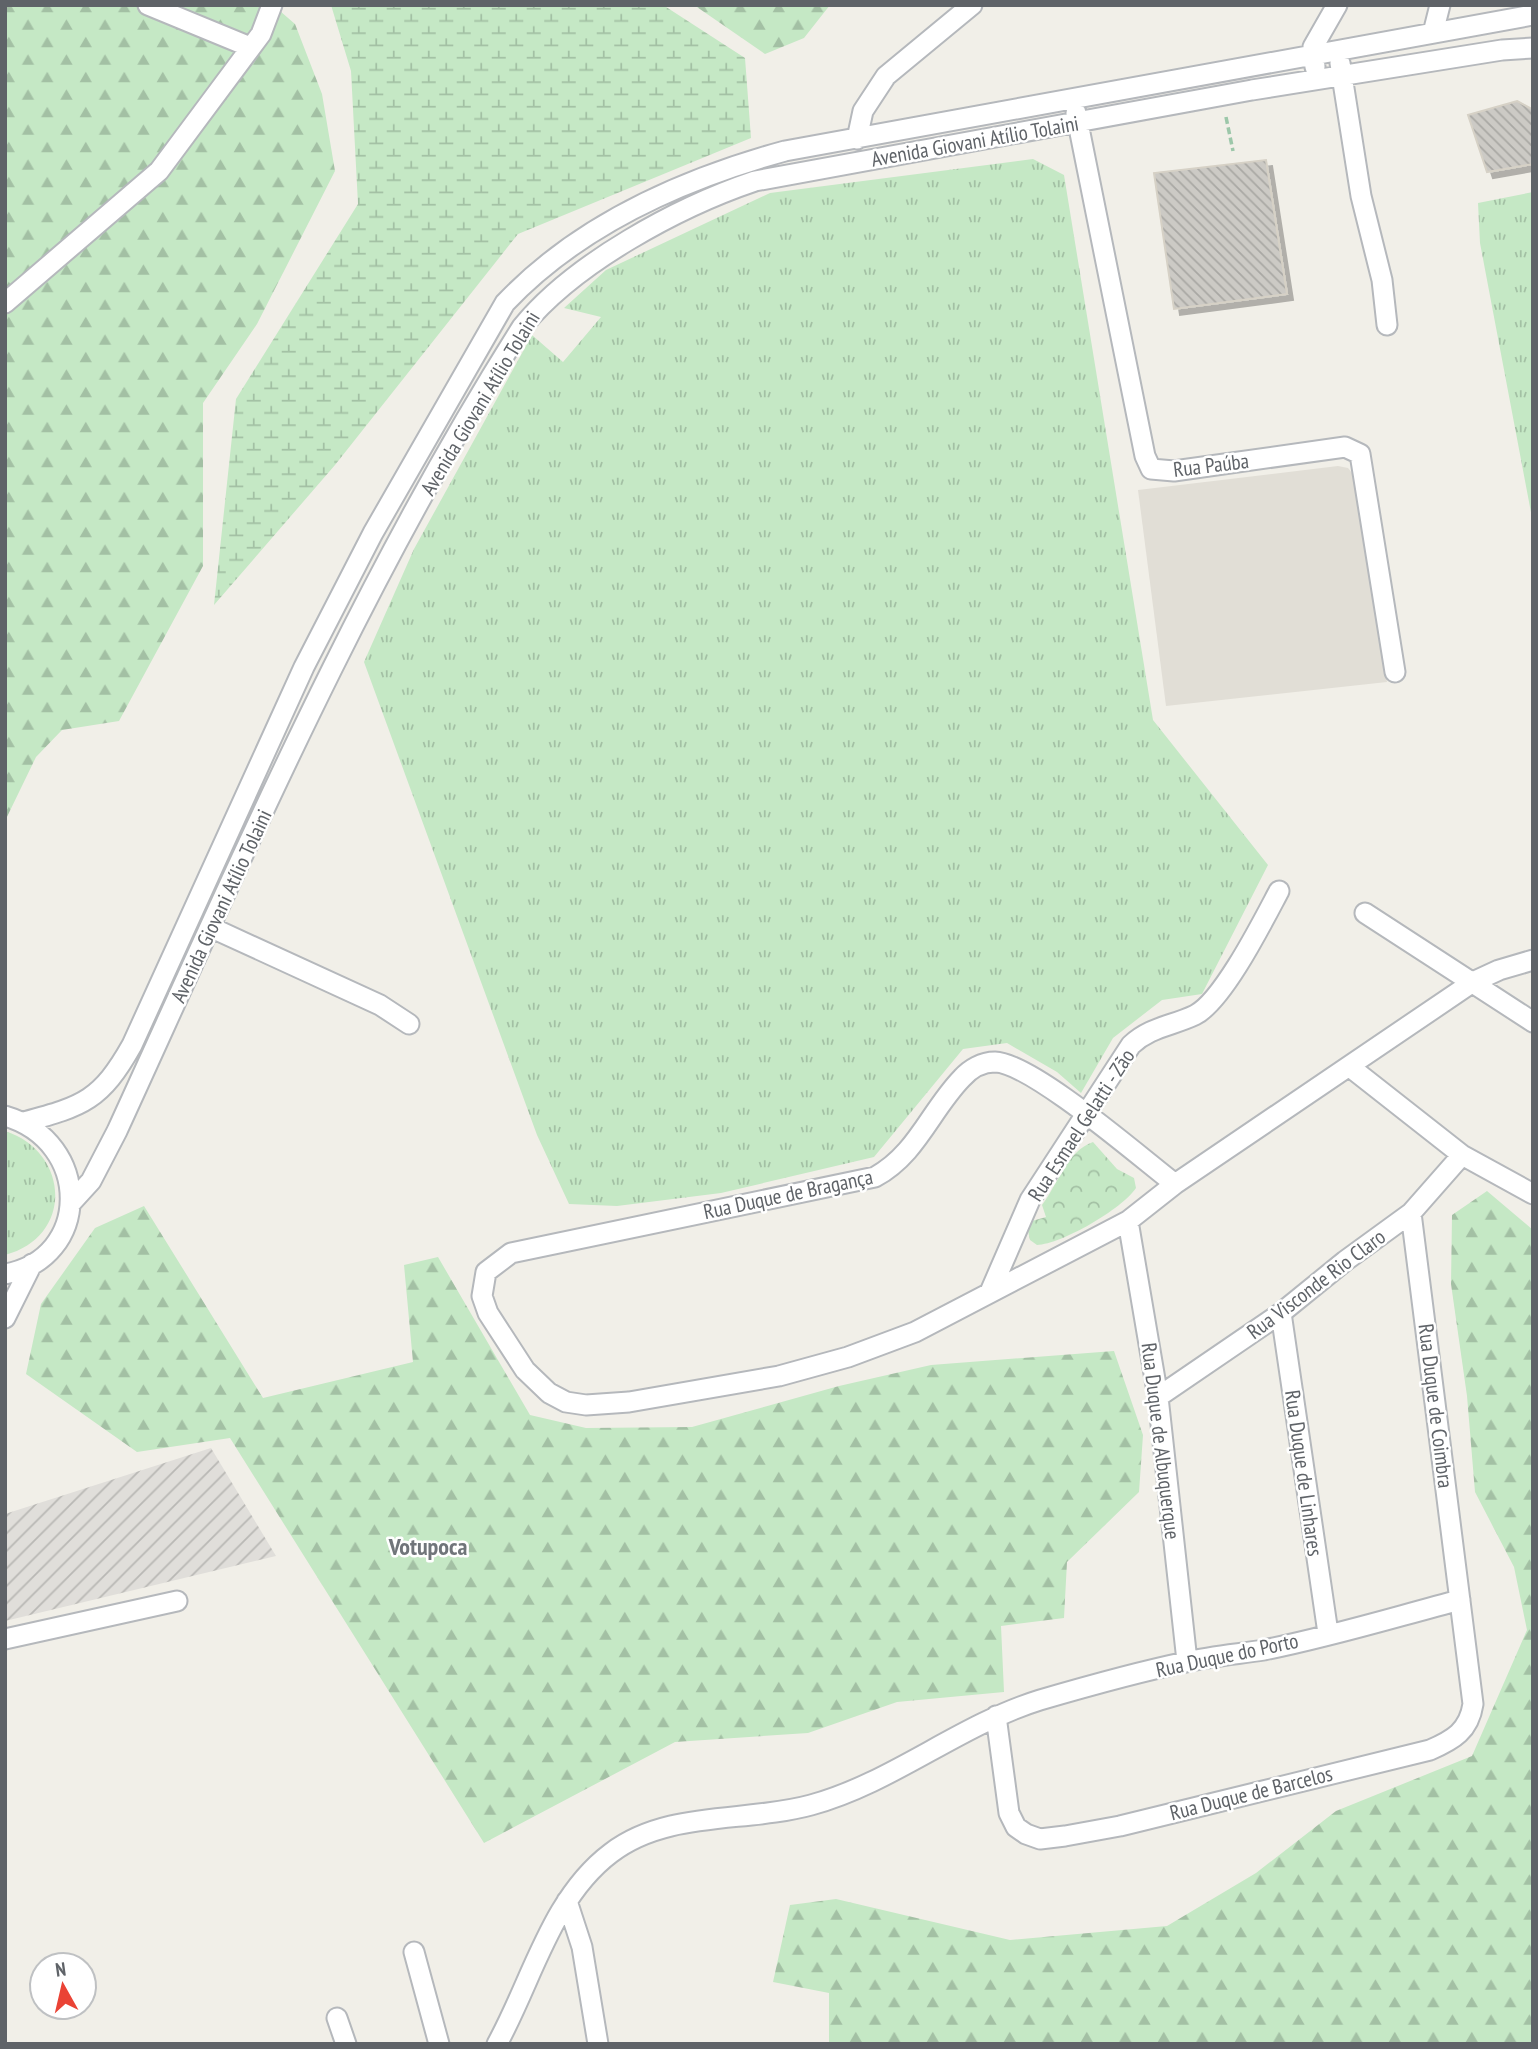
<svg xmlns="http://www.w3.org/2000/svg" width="1538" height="2049" viewBox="0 0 1538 2049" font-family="'PT Sans Narrow',sans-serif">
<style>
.industrial{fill:url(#industrial-furrows)}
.education{fill:#e1ded6}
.grass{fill:url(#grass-tufts)}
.forest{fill:url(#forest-firs)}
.wetland{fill:url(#wetland-marsh)}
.park{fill:url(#park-crowns)}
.building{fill:url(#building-back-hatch);stroke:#d6d1c6;stroke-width:2;filter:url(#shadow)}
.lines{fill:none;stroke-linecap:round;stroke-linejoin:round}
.minor-casing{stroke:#b5b8bc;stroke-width:23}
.path{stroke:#9cc7a9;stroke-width:3.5;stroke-dasharray:7 3.5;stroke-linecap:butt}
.minor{stroke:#fff;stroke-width:19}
.labels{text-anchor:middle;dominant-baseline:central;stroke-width:5;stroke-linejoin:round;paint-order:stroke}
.street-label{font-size:21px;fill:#5f6368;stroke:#fff}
.quarter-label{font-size:24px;font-weight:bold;fill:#70757a;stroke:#fff}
</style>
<defs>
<pattern id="industrial-furrows" width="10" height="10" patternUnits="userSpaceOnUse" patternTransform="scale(1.75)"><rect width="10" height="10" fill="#e0deda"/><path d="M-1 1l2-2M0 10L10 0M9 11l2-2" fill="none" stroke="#b9b8b5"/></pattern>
<pattern id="grass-tufts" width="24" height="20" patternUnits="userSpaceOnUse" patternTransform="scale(1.75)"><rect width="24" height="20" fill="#c5e8c5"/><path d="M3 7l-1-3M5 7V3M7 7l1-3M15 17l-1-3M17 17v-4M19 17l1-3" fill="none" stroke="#a3c0a4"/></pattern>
<pattern id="forest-firs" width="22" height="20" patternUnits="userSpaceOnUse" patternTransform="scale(1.75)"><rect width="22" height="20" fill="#c5e8c5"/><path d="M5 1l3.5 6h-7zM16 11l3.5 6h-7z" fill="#a3c0a4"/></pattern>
<pattern id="wetland-marsh" width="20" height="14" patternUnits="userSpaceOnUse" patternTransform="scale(1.75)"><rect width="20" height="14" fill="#c5e8c5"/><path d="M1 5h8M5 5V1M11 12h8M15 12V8" fill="none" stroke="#a3c0a4"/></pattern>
<pattern id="park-crowns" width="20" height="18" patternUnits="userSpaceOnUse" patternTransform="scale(1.75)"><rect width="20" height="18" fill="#c5e8c5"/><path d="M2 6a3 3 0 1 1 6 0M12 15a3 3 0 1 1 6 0" fill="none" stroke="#a3c0a4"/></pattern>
<pattern id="building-back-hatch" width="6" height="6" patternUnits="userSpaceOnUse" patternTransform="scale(1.75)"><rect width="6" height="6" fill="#cccac5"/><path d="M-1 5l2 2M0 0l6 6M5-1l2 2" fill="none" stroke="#a9a8a4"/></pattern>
<filter id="shadow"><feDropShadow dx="6" dy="6" stdDeviation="0" flood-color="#0004"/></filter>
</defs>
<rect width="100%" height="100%" fill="#f1efe8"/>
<path class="industrial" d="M211,1448L276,1556L5,1621V1514Z"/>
<path class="education" d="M1338,466L1348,468L1357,479L1387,682L1166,706L1138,490Z"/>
<path class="grass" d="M1033,159L1064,175L1153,720L1268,865L1202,994L1162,1000L1113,1038L1081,1093L1057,1072L1007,1043L963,1049L874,1157L721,1193L617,1206L569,1204L537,1135L364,662L414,549L532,335L563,362L601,317L564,308L606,270L770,193Z
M1533,192V523L1480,243L1478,203Z
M5,1131C70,1152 74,1237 5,1255Z"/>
<path class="forest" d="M5,5H273L295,24L322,94L335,171L257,324L203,403V566L119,721L62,730L36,757L5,821Z
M694,5H830L804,38L765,54Z
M1487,1191L1533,1230V2044H829V1993L773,1982L790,1905L836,1899L1010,1940L1167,1926L1256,1873L1336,1811L1472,1756L1527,1630L1514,1567L1475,1492L1467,1396L1451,1284L1452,1215Z
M144,1206L263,1398L413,1362L404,1265L438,1257L530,1415L586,1428L692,1427L839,1386L931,1365L1114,1351L1143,1435L1139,1492L1067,1562L1064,1618L1001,1626L1004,1692L897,1702L808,1733L675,1742L484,1843L230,1438L137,1452L26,1374L41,1304L95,1228Z"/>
<path class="wetland" d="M331,5H663L745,58L751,138L518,234L335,465L214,605L236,399L358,204L351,71Z"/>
<path class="park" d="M1093,1142L1117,1169L1134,1178L1136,1188C1122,1209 1062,1244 1037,1245L1030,1240L1027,1226L1032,1221L1046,1217L1042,1205C1058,1184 1067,1151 1093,1142Z"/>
<path class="building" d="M1517,101L1532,109L1533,164L1487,172L1468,115Z
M1266,160L1287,294L1174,309L1154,173Z"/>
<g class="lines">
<defs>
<path id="minor" d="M148,5L250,47
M1433,33L1440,5
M1340,63L1361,196L1382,280L1387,325
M1315,67L1313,47L1337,5
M1076,113L1145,456L1151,469L1174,471L1345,447L1360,454L1395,672
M857,139L863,111L886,76L972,5
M5,303L159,171L261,34L272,5
M1365,913L1533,1022
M210,927L380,1005L409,1024
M1350,1067L1462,1155L1533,1194
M5,1116C93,1142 91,1259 5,1274
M24,1122C84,1106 101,1100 132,1045L304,667L373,533L505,303C578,226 683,179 785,151L1533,15
M1175,1184C1141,1158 1032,1063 995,1062C982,1062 970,1069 962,1078C930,1111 917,1154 875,1177L511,1253L486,1272L482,1296L488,1313L525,1370L549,1393L566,1402L586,1405L629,1402L779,1376L848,1357L915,1332L1128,1221L1175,1184L1473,982L1499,970L1533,960
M70,1204L91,1181L117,1131C242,858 361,581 522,327C574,263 678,207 755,181L1252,90L1502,50L1533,48
M1128,1221L1158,1397L1187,1661
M990,1292L1030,1200L1131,1045C1150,1027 1172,1026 1195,1015C1223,1001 1263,921 1279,891
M1281,1313L1328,1633
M5,1318L32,1264
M1158,1397L1281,1313L1345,1261L1411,1213L1462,1155
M5,1639L177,1601
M996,1716L1009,1813L1016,1827L1026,1834L1040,1839L1065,1836L1120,1826L1430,1750C1453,1740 1469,1731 1473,1704L1411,1213
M567,1901L582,1947L598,2044
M414,1952L439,2044
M337,2018L346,2044
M497,2044C532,1981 551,1898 611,1853C667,1810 746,1823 811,1805C892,1783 959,1725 1040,1700C1088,1686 1138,1672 1186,1662C1212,1656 1238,1654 1264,1650C1330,1637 1395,1617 1460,1600"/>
</defs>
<use href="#minor" class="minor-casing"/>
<path class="path" d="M1226,117L1233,151"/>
<use href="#minor" class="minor"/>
</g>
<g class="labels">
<g class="street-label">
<text transform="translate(975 141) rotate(-10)">Avenida Giovani Atílio Tolaini</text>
<text transform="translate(480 403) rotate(-59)">Avenida Giovani Atílio Tolaini</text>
<text transform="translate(1211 465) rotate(-7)">Rua Paúba</text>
<text transform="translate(221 906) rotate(-65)">Avenida Giovani Atílio Tolaini</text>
<text transform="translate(1081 1125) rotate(-57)">Rua Esmael Gelatti - Zão</text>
<text transform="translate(788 1194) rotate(-12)">Rua Duque de Bragança</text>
<text transform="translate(1316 1284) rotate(-37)">Rua Visconde Rio Claro</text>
<text transform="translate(1436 1406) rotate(83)">Rua Duque de Coimbra</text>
<text transform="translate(1161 1441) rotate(83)">Rua Duque de Albuquerque</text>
<text transform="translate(1304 1473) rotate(82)">Rua Duque de Linhares</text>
<text transform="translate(1227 1655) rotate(-12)">Rua Duque do Porto</text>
<text transform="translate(1251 1793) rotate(-14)">Rua Duque de Barcelos</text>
</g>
<g class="quarter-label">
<text x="428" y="1546">Votupoca</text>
</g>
</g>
<rect width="1538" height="2049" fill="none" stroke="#5f6368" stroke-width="14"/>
<g transform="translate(63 1986) rotate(352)"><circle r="33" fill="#ffffff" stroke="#bfc1c3" stroke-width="2"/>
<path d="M0-5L12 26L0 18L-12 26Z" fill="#ea4335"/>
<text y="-10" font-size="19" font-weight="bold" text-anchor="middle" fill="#5f6368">N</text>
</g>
</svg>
